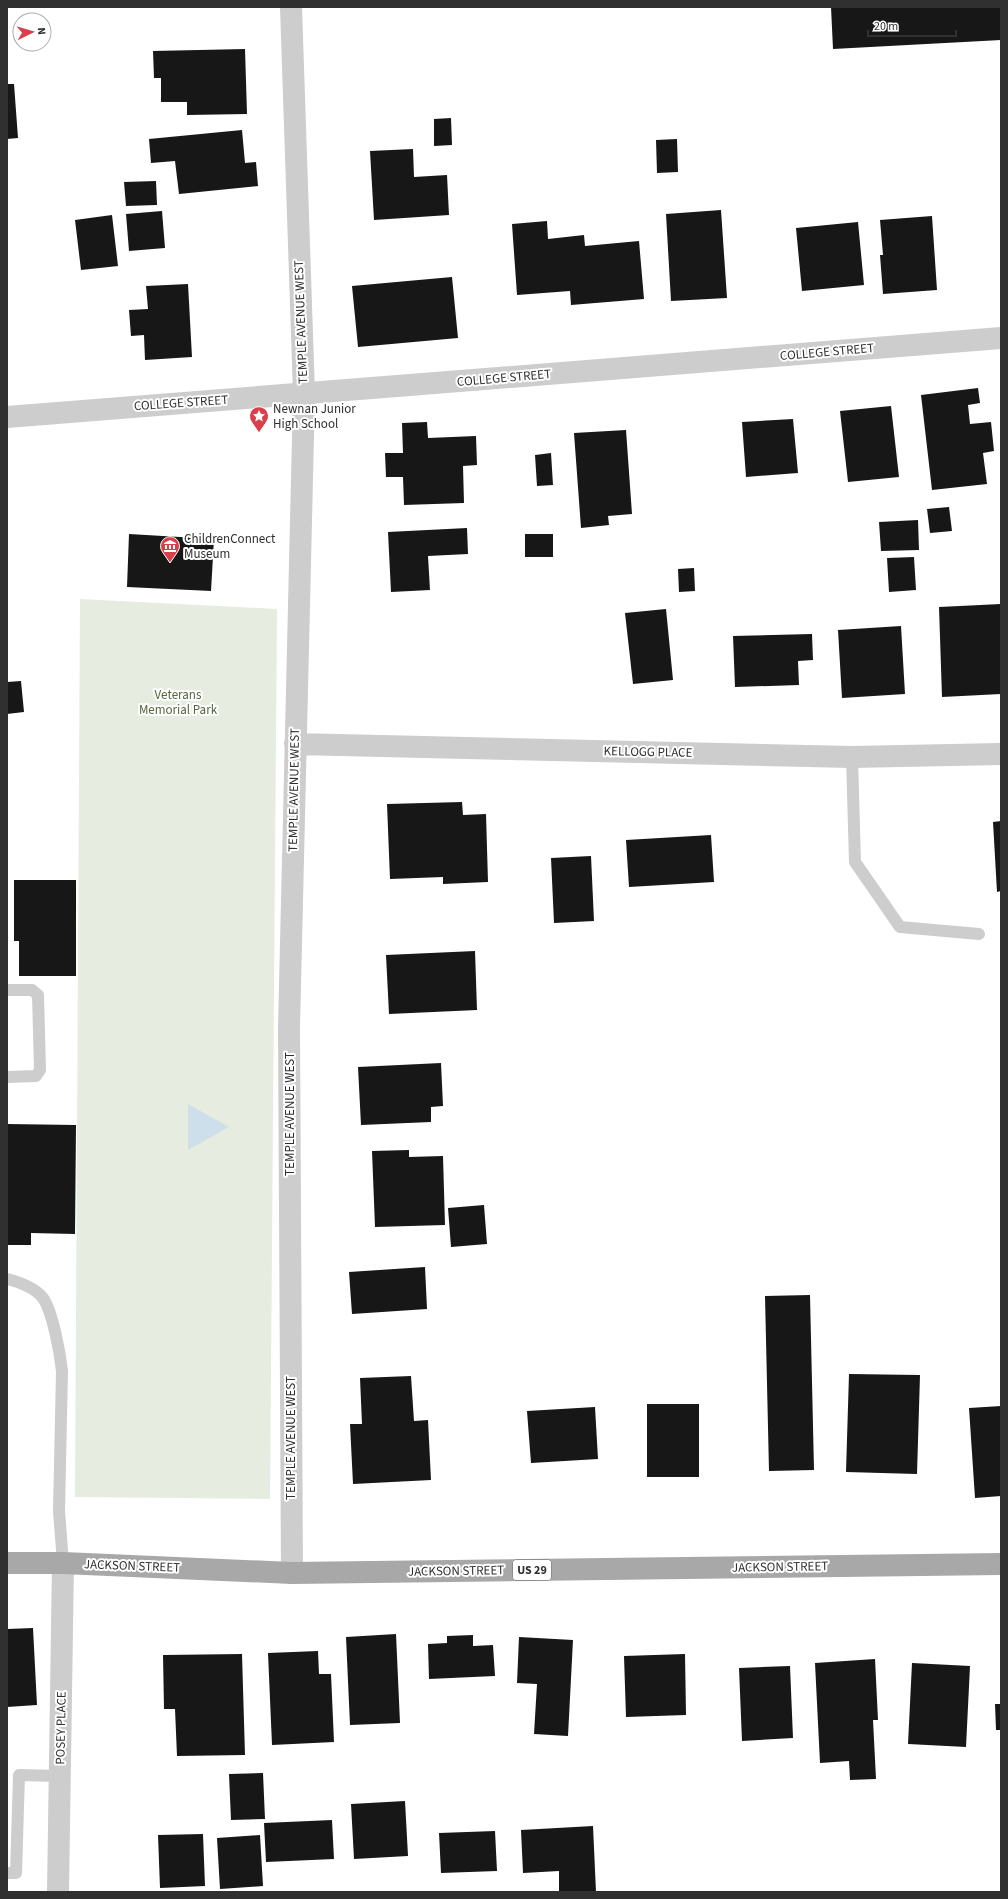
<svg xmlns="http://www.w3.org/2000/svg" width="1008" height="1899" viewBox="0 0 1008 1899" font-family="'Source Sans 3',sans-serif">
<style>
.green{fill:#e6ecdf}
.water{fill:#cddfea}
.building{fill:#171717}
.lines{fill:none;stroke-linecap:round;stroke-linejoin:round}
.service{stroke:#cdcdcd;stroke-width:12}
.minor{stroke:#cdcdcd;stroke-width:22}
.tertiary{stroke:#cdcdcd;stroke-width:22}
.primary{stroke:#a8a8a8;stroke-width:22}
.labels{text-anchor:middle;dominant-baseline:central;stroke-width:4;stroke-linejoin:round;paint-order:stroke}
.shield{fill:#fff;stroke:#6e6e6e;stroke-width:1}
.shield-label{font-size:12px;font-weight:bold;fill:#303030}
.street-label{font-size:13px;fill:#303030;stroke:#fff}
.poi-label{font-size:13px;fill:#303030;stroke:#fff;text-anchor:start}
.park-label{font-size:13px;fill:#536940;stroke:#fff}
</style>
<rect width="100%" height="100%" fill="#fff"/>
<path class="green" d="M80,599L277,609L270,1499L75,1497Z"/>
<path class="water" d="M188,1104L229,1127L188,1150Z"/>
<path class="building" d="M831,7H1001V40L833,49Z
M245,49L247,114L187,115V102H161V78H154L153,51Z
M7,84H14L18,138L7,139Z
M451,118L452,145L434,146V119Z
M242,130L245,163L256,162L258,186L179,194L175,161L151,163L149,139Z
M677,139L678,172L657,173L656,140Z
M413,149L414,177L447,175L449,215L374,220L370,151Z
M156,181L157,205L126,206L124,182Z
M721,210L727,298L671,301L666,214Z
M162,211L165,248L129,251L126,214Z
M112,215L118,266L81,270L75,220Z
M932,216L937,290L883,294L880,255H883L880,220Z
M547,221L548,239L584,235L585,246L639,241L644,299L571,305L570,291L517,295L512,224Z
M858,222L864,285L802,291L796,228Z
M452,277L458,338L358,347L352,286Z
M188,284L192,357L145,360L144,335L131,336L129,310L148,309L146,286Z
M978,388L980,403L968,405L970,424L991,422L994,451L983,453L987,484L932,490L921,395Z
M891,406L899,477L848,482L840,411Z
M793,419L798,473L746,477L742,422Z
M427,422L428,438L476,436L477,465L463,466L464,503L404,505L403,477H386L385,453H403L402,423Z
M626,430L632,514L608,516L609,525L581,528L574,433Z
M551,453L553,485L537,486L535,455Z
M949,507L952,531L930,533L927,509Z
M918,520L919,550L881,551L879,522Z
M467,528L468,554L428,556L430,590L391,592L388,532Z
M129,534L214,539L211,591L127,587Z
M525,534H553V557H525Z
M914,557L916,590L889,592L887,558Z
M694,568L695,591L679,592L678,569Z
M1001,604V694L942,697L939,607Z
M666,609L673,680L633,684L625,613Z
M901,626L905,694L842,698L838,630Z
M812,634L813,660L798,661L799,685L735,687L733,636Z
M21,681L24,712L7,714V682Z
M462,802L463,815L486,814L488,882L443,884V877L390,879L387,804Z
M1001,821V891L997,892L993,822Z
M711,835L714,882L629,887L626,840Z
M591,856L594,921L554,923L551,858Z
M14,880H76V976H19V941H14Z
M475,951L477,1010L389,1014L386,955Z
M441,1063L443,1106L431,1107V1122L361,1125L358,1067Z
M7,1124L76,1125L75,1234L31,1233V1245H7Z
M409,1150V1157L443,1156L445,1225L375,1227L372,1151Z
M484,1205L487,1244L451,1247L448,1208Z
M425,1267L427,1309L352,1314L349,1272Z
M810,1295L814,1470L769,1471L765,1296Z
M849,1374L920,1375L917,1474L846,1472Z
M411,1376L414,1421L428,1420L431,1480L353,1484L350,1424H362L360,1378Z
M647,1404H699V1477H647Z
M1001,1406V1496L975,1498L969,1408Z
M595,1407L598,1459L531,1463L527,1411Z
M33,1628L37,1705L7,1707V1629Z
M396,1634L400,1723L350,1725L346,1637Z
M473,1635V1646L493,1645L495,1676L429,1679L428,1644L447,1643V1636Z
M519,1637L573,1640L568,1736L534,1734L537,1684L517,1683Z
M318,1651L319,1674H331L334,1742L272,1745L268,1653Z
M242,1654L245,1755L177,1756L175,1709H164L163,1655Z
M685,1654L686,1715L626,1717L624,1656Z
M875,1659L878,1720H873L876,1779L850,1780L849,1761L820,1763L815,1663Z
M912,1663L970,1666L966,1747L908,1744Z
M790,1666L793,1738L742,1741L739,1668Z
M995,1704H1001V1730H996Z
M263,1773L265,1819L231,1820L229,1774Z
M405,1801L408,1856L354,1859L351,1804Z
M332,1820L334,1859L266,1862L264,1823Z
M593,1826L596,1892H559V1871L523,1873L521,1830Z
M495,1831L497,1871L441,1873L439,1833Z
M203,1834L205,1886L160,1888L158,1835Z
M260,1835L263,1886L220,1889L217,1838Z"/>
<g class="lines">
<path class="service" d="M852,757L855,862L900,927L979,934
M7,990H32L38,995L40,1070L36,1076L7,1077
M7,1279C19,1282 35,1288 43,1298C53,1313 60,1353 62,1371L59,1511L63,1563
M7,1873H16L19,1775L60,1776"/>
<path class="minor" d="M291,7L304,394L289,1028L292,1573
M7,417L1001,338
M295,744L852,757L1001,754"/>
<path class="tertiary" d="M58,1892L63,1563"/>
<path class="primary" d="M7,1563H63L292,1573L1001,1564"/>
</g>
<defs>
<symbol id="sight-pin" viewBox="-11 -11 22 30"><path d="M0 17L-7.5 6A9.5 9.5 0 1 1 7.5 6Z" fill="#d9404b" stroke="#fff"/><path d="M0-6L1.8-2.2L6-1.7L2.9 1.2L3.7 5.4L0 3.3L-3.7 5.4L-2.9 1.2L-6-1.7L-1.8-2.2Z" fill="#fff"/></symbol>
<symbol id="museum-pin" viewBox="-11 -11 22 30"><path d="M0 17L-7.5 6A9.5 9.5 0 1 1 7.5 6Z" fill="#d9404b" stroke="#fff"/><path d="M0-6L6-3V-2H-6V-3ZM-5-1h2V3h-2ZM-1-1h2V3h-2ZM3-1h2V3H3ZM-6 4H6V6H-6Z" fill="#fff"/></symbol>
</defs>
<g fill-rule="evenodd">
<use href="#sight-pin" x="248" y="405" width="22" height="30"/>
<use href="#museum-pin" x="159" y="535" width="22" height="30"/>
</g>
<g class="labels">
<rect class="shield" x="513" y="1560" width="38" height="20" rx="3"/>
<g class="shield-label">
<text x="532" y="1570">US 29</text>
</g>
<g class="street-label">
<text transform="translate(301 322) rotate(-92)">TEMPLE AVENUE WEST</text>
<text transform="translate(827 352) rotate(-5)">COLLEGE STREET</text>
<text transform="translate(504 378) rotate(-5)">COLLEGE STREET</text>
<text transform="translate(181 403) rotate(-4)">COLLEGE STREET</text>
<text transform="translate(648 752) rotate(1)">KELLOGG PLACE</text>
<text transform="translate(294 790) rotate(-89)">TEMPLE AVENUE WEST</text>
<text transform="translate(290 1114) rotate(-90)">TEMPLE AVENUE WEST</text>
<text transform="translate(291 1438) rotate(-90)">TEMPLE AVENUE WEST</text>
<text transform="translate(132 1566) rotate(2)">JACKSON STREET</text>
<text transform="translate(780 1567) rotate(-1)">JACKSON STREET</text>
<text transform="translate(456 1571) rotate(-1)">JACKSON STREET</text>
<text transform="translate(61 1728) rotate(-89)">POSEY PLACE</text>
</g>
<g class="poi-label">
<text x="273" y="409">Newnan Junior<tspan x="273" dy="15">High School</tspan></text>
<text x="184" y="539">ChildrenConnect<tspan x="184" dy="15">Museum</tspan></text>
</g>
<g class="park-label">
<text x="178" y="695">Veterans<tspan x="178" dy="15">Memorial Park</tspan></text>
</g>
</g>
<rect width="1008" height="1899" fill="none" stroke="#303030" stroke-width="16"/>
<g transform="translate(32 32) rotate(85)"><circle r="19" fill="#ffffff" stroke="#acacac"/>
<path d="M0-3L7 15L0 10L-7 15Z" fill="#d9404b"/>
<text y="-6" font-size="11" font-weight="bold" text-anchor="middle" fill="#303030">N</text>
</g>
<path d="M868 30v6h88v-6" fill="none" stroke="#303030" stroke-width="2"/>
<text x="874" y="30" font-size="12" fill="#303030" stroke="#ffffff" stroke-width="3" paint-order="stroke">20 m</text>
</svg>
